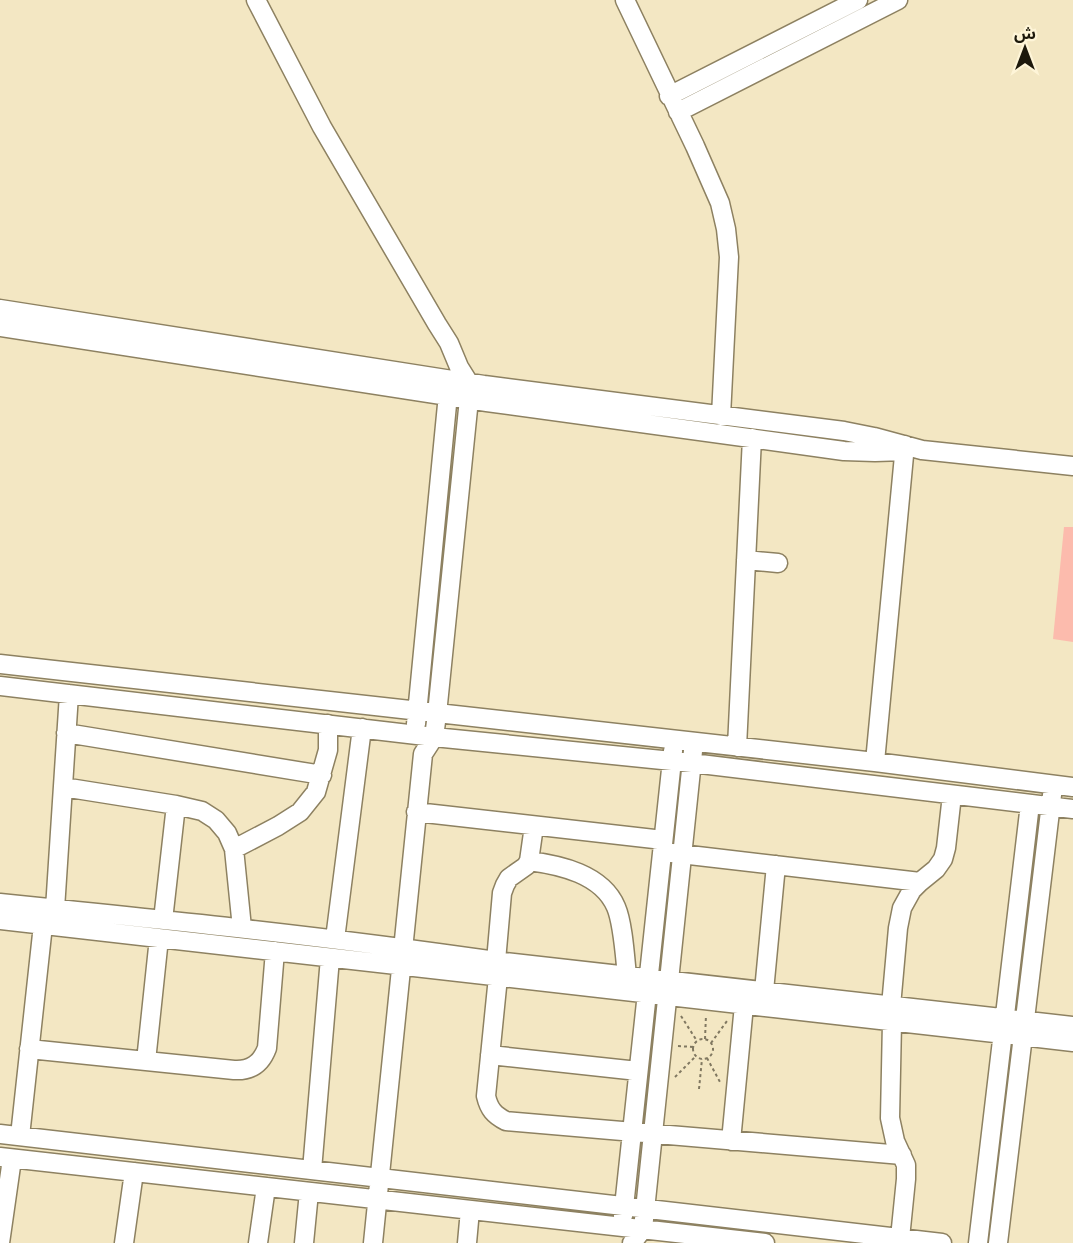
<svg xmlns="http://www.w3.org/2000/svg" width="1073" height="1243" viewBox="0 0 1073 1243" font-family="'Fira Sans Condensed','Noto Sans Arabic',sans-serif">
<style>
.green{fill:#fcbbad}
.lines{fill:none;stroke-linecap:round;stroke-linejoin:round}
.minor-casing{stroke:#8d8161;stroke-width:21}
.path{stroke:#807861;stroke-width:2;stroke-dasharray:3 3;stroke-linecap:butt}
.minor{stroke:#fff;stroke-width:18}
</style>
<rect width="100%" height="100%" fill="#f3e7c3"/>
<path class="green" d="M1064,527H1073V642L1053,639Z"/>
<g class="lines">
<defs>
<path id="minor" d="M256,0L322,127L437,324L449,343L459,367L469,383V399L437,714L434,737L423,754L373,1243
M625,0L695,146L720,203L726,229L729,257L721,416
M669,96L858,0
M678,112L898,0
M0,309L484,385L844,431L874,437L922,450L1073,466
M0,327L487,402L844,451L875,452L905,451
M746,560L778,563
M0,664L875,762L1073,787
M0,686L434,737L692,763L1073,809
M416,724L449,384
M66,733L322,775
M737,747L752,438
M875,762L905,445
M63,787L176,805L202,811L216,820L227,833L234,849L242,928
M416,812L663,840
M234,849L278,826L300,812L316,792L328,750V724
M672,853L920,882
M529,861C560,865 602,874 616,907C623,923 625,957 627,976
M0,903C166,920 331,937 496,961L1073,1026
M55,909L69,694
M0,920L1073,1042
M163,920L176,805
M335,939L362,728
M496,961L502,893L505,885L509,878L526,866L529,861L534,826
M498,977L486,1096C489,1109 494,1115 506,1121L902,1155
M764,991L776,865
M891,1006L898,928L902,908L912,890L920,882L936,869L943,859L946,848L952,795
M892,1022L890,1118L895,1141L906,1165V1179L900,1238
M29,1049L234,1070C250,1071 261,1064 267,1048L275,951
M490,1055L638,1071
M146,1061L159,938
M0,1134L942,1243
M20,1136L43,925
M731,1141L744,1005
M0,1157L765,1243
M312,1170L330,958
M623,1216L673,751
M0,1243L12,1159
M124,1243L134,1172
M258,1243L266,1187
M304,1243L309,1192
M467,1243L470,1210
M632,1243L643,1229L693,751
M978,1243L1030,804
M998,1243L1052,795"/>
</defs>
<use href="#minor" class="minor-casing"/>
<path class="path" d="M681,1016L697,1041
M705,1039L706,1015
M693 1049a10 10 0 1 1 20 0a10 10 0 1 1-20 0Z
M711,1043L727,1021
M678,1046L693,1047
M707,1058L720,1082
M675,1077L696,1056
M699,1089L702,1059"/>
<use href="#minor" class="minor"/>
</g>
<g transform="translate(1025 48)" stroke="#fef5d8" stroke-width="4.5" paint-order="stroke">
<path d="M0-4.5L10 22L0 15L-10 22Z" fill="#1d190c"/>
<text y="-9" font-size="16" font-weight="bold" text-anchor="middle" fill="#1d190c">ش</text>
</g>
</svg>
